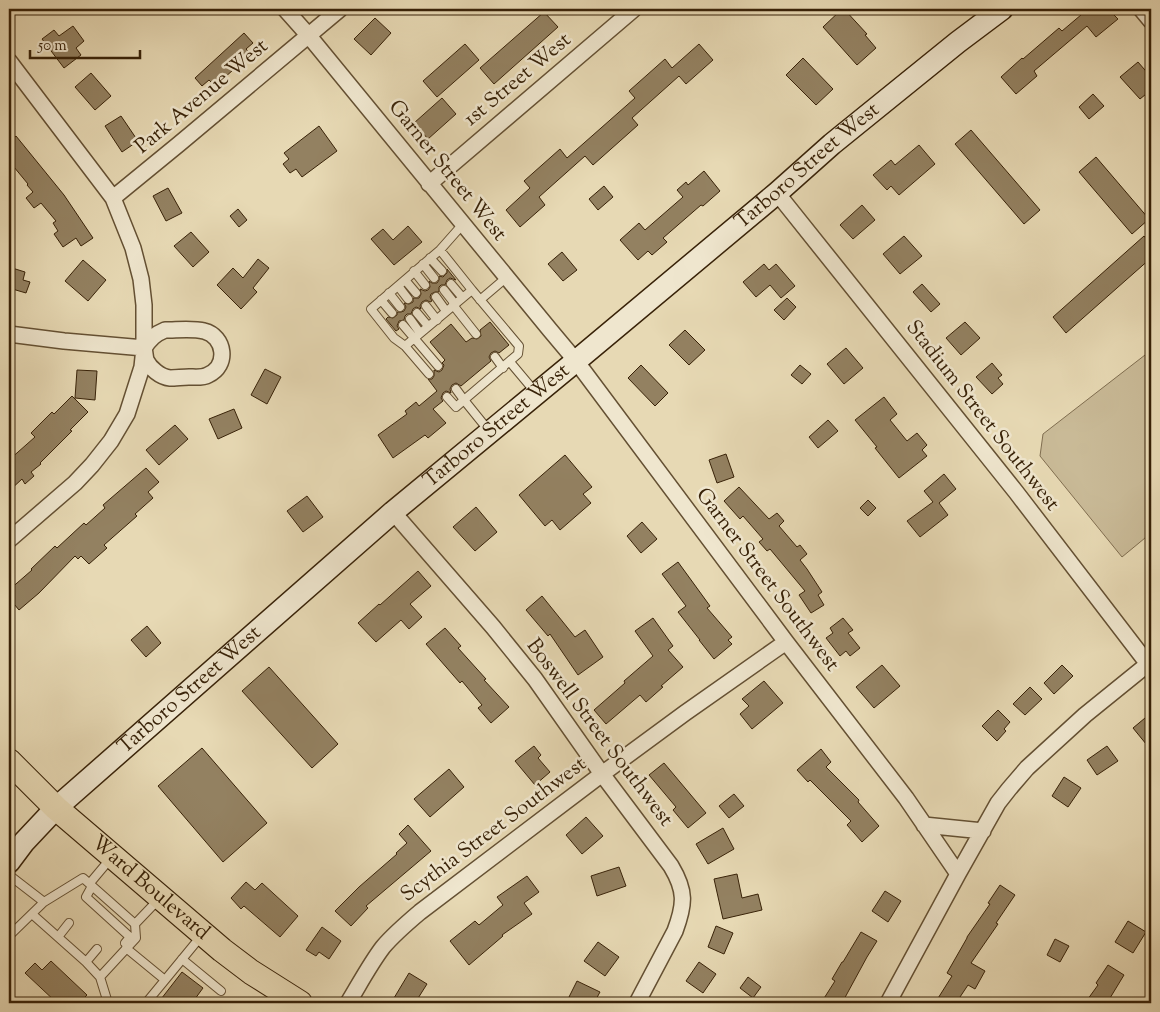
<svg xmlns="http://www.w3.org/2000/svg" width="1160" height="1012" viewBox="0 0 1160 1012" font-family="'Sorts Mill Goudy',serif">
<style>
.green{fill:#c9ba97;stroke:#806e50}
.building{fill:#938161;stroke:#382208}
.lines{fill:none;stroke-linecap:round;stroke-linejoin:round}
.lane-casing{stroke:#645033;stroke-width:10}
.street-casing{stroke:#645033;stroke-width:18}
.secondary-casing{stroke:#382208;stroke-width:24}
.primary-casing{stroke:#382208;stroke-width:26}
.lane{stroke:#efe6ce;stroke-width:8}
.street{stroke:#efe6ce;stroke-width:15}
.secondary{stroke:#efe6ce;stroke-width:21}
.primary{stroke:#e7d9b4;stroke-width:24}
.labels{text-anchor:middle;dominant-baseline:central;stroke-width:5;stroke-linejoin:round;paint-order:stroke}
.street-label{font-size:21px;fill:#382208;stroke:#efe6ce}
</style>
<rect width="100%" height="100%" fill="#e7d9b4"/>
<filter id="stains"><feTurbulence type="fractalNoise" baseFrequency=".004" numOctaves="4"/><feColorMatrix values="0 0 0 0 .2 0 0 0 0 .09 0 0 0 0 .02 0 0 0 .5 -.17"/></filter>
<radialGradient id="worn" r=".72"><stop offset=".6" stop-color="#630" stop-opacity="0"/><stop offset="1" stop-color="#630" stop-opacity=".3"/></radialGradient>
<path class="green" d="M1145,355L1151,361V530L1145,538L1122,557L1040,456L1043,434Z"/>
<path class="building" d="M842,9H844L867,34L865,35L876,48L857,65L823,27Z
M1088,9H1108L1118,19L1096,37L1087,26L1034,71L1037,76L1016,94L1001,77L1022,58L1023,59L1059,28L1062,31Z
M544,12L558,27L494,84L480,68Z
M375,18L391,33L371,55L354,39Z
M73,26L84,41L76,48L81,55L64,68L42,39L54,30L59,36Z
M244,33L253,43L246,49L251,54L215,86L209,80L202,86L195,78Z
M465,44L479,60L437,97L423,81Z
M699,44L713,60L686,84L679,76L632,118L638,125L593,165L585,156L539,197L545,205L520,227L506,210L530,188L524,181L560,149L567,158L635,98L629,91L665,59L672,68Z
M803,58L833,89L816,105L786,75Z
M1138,62L1151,77V90L1140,99L1120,77Z
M91,73L111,96L95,110L75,87Z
M1093,94L1104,106L1089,119L1079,107Z
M442,98L456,114L428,139L414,123Z
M121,116L138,141L122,152L105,126Z
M319,126L337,151L302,177L296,169L290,173L283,164L289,159L284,153Z
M971,130L1040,210L1024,224L955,144Z
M16,136L64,195L93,238L81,246L76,238L63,247L54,234L58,231L53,223L56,221L41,203L34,208L26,198L33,192L27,185L28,184L9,161V142Z
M919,145L935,164L899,195L891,186L887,190L873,175L891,160L895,165Z
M1096,157L1149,219L1132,234L1079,172Z
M704,171L720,191L703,206L701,205L663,238L667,242L652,255L648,251L638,260L620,240L639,223L645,230L683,197L677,190L686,182L688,185Z
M604,186L613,197L598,210L589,199Z
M168,188L182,213L166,221L153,196Z
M862,205L875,220L853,239L840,225Z
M238,209L247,220L239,227L230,216Z
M408,226L422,242L394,265L371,239L383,229L393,240Z
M191,232L209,252L193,267L174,246Z
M904,236L922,256L900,274L883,254Z
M1144,236L1151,244V258L1066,333L1053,317Z
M562,252L577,270L563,281L548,264Z
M258,259L269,268L253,288L257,292L241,309L217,285L233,268L243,278Z
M83,260L106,280L88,301L65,281Z
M764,264L769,270L776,264L795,286L781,298L770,285L756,297L743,282Z
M9,267L25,272L23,280L30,282L26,293L9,288Z
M447,269L456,280L450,278L447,280L445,285H441L439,287V292H435L431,294L430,297L432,301L430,302L426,300L422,302L420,306L421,309L416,307L413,309L411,314H407L405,316L404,320L399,321L397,326L399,329L396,331L386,319L388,317L393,318L397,315V312H401L404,311L406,307L404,303L409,304L413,302V298H419L421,294L420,289L425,291L428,290L430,287L429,281L432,283H437L439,280V276L443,277L447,273Z
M922,284L940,304L931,312L913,292Z
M787,298L796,307L784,320L774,310Z
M490,322L509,345L499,353L495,351L491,353L489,357L491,361L461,386L456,383L452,385L450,389L451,393L446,391L443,393L441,398L443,401L433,409L446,423L428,438L425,435L393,458L378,435L407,414L405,411L416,402L419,406L437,391L428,379H432L434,376V370L439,372L442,370L444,365L442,363L445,360L430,342L451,324L466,342L472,338L477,339L481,336L480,330Z
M965,322L980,338L961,355L946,338Z
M685,330L705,350L689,365L669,345Z
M846,348L863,368L844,384L827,364Z
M992,363L1002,375L998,378L1003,384L992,394L976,377Z
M641,365L668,393L655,406L628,378Z
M800,365L811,374L802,384L791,375Z
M265,369L281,377L267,404L251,395Z
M77,370L97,371L95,400L75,398Z
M72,396L88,412L70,430L72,431L40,463L41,464L31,472L34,476L25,484L22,479L9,491V460L35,437L31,433L52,412L54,414Z
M884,397L897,414L890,420L907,441L917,433L927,445L922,450L927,456L899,478L875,448L877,447L855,420Z
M234,409L242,428L218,439L209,419Z
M828,420L838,431L818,448L809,437Z
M175,425L188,439L159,465L146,450Z
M726,454L734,477L717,483L709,460Z
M565,455L592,487L583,494L591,503L560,530L552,520L545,526L519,495Z
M146,468L159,482L148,492L153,498L135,514L137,516L104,545L107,548L89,564L81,556L78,559L75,556L39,593L19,610L9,598V590L32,570L31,569L55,546L57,548L84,523L86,525L105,508L103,505Z
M944,474L956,489L939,503L948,515L920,537L907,521L933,502L924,491Z
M739,487L769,519L777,513L784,521L779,526L797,547L800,545L807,554L800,560L807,569L822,592L818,595L824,605L811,613L799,595L805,591L770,549L767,551L759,542L763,539L743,516L740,519L724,501Z
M307,496L323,517L303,532L287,511Z
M868,500L876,508L868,516L860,508Z
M476,507L497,532L475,551L453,527Z
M642,522L657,539L641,553L627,536Z
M678,562L710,606L707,608L732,637L728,640L732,644L714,659L699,640H700L678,612L686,606L662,574Z
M418,571L431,586L410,604L422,617L409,629L401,620L376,642L358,623L379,604L380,605Z
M542,596L575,637L585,630L603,657L578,675L550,634L548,636L526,610Z
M653,618L673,646L668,650L683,667L661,686L663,687L646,702L640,695L606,724L594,710L625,683L624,681L653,656L635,631Z
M843,618L853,630L848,633L860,648L850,656L846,651L840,656L826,638L833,633L830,628Z
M147,626L161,643L146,657L131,640Z
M445,628L461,646L458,648L486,679L484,680L509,707L491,723L478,708L482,705L462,681L460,683L426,644Z
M882,665L900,686L874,708L856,687Z
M1062,665L1073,676L1054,694L1044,683Z
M269,667L338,744L312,768L242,691Z
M764,681L783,703L752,729L740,714L749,706L742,699Z
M1030,687L1042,699L1025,715L1013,704Z
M998,710L1010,722L1004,729L1006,731L997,741L982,726Z
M1151,713V750L1133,728Z
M534,746L541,755L538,758L550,772L535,785L515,761Z
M1107,746L1118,761L1097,775L1087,760Z
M202,748L267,823L223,862L158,786Z
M821,749L831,762L826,767L859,800L858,802L879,826L862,842L847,825L851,821L810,780L808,782L797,770Z
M664,763L706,813L688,828L673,810L676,807L649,775Z
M449,769L464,787L430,817L414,799Z
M1064,777L1081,788L1068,807L1052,796Z
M734,794L744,806L729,818L719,806Z
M586,817L603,836L582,854L566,835Z
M408,825L431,851L366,906L368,908L351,926L335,911L359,887L397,854L396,853L407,843L399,834Z
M723,828L734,849L708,864L696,844Z
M619,867L626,886L597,896L591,876Z
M737,874L742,898L758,894L762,910L723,919L714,879Z
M527,876L539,892L524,903L532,914L502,935L503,936L469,965L450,941L475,921L479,925L503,905L497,897Z
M246,882L255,890L262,883L298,916L280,937L244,906L241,909L231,898Z
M1000,885L1015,895L996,923L998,924L971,963L985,971L975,989L968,985L956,1003H935L952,976L947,973L967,938V937L990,904L988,903Z
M885,891L901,901L888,922L872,911Z
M1128,921L1146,932L1133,953L1115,942Z
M716,926L733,933L724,954L708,947Z
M322,927L341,941L329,959L319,952L316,956L306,950Z
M861,932L877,941L867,957L842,1003H821L835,981L832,979L842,962H843Z
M1055,939L1069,946L1060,962L1047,955Z
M598,942L619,957L605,976L584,961Z
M51,961L87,995L79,1003H57L25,973L35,963L42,970Z
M699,962L716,974L703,993L686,981Z
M1108,965L1124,975L1107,1003H1085L1098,985L1096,983Z
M182,972L203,988L192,1003H158Z
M409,973L427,984L415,1003H391Z
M748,977L761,987L753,998L740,988Z
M577,981L600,992L594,1003H570L572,998L569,997Z"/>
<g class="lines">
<defs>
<path id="lane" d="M440,250L472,290
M430,258L442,271
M423,264L434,278
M414,271L425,285
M405,280L416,293
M451,284L462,297
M398,286L408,299
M444,290L455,304
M389,293L400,307
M436,297L446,311
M381,300L392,313
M480,300L507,277
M453,305L476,334
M426,306L437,320
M417,313L428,326
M410,319L420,333
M403,325L438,366
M405,346L394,338L371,309L440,250L463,224
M495,357L503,368
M510,362L536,393
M429,374L405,346L472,290L519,346L518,354L464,400L489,431
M447,397L456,407L464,400L456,389
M9,875L44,902L9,936
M90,883L111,858
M92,886L86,897L130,937L125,943
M32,914L86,962L100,977L136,938L135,924L83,878L44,902
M135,924L158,900
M58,937L69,923
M126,948L165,980L202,935
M182,959L221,991
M86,962L97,949
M100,977L108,1003
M146,1003L165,980"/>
<path id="street" d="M285,9L309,36L550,330L576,361L786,642L906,798L958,874
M1141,9L1151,21
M9,61L113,198L133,248L141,279L144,305V348L142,367L127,414L111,441L92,465L75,483L9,540
M429,184L634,9
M777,193L1016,492L1151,668
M113,198L179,144L340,9
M165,330C177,330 193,328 204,331C225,336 229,366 208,375C203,378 195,377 189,377C183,377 176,378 170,378C160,377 150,368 146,360C145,356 145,352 144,348C150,339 155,334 165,330Z
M9,334L64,341L144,348
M393,512L493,627L535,679L602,774L671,866C686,891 685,904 675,931L637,1003
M924,825L983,831
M348,1003C359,985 370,964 383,947C394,934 407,923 420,912L602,774L685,713L786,642
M888,1003L958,874L998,803L1009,789L1027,768L1085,715L1148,664"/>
<g id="secondary">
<path id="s1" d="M9,862L24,842L56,808L393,512L576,361L777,193L832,144L958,42L1002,9"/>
</g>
<g id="primary">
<path id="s2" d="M9,761L56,808L222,950L251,972L300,1003"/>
</g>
</defs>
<use href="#lane" class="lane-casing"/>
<use href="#street" class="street-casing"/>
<use href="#secondary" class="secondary-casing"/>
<use href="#primary" class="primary-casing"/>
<use href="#lane" class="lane"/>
<use href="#street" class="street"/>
<use href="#secondary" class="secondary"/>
<use href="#primary" class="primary"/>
</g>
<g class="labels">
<g class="street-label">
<text transform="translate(518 80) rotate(-40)">1st Street West</text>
<text transform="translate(202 97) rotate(-40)">Park Avenue West</text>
<text stroke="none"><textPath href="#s1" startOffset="1060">Tarboro Street West</textPath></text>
<text transform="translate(447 171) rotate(51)">Garner Street West</text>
<text transform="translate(982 416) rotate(52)">Stadium Street Southwest</text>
<text stroke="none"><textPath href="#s1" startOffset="655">Tarboro Street West</textPath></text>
<text transform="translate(767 580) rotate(53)">Garner Street Southwest</text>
<text stroke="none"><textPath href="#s1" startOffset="250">Tarboro Street West</textPath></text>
<text transform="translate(599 733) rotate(53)">Boswell Street Southwest</text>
<text transform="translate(494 830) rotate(-37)">Scythia Street Southwest</text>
<text stroke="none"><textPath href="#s2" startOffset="190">Ward Boulevard</textPath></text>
</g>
</g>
<rect width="1160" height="1012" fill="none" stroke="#e7d9b4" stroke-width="30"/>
<rect x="10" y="10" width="1140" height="992" fill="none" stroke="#382208" stroke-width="2.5"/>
<rect x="15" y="15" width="1130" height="982" fill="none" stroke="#382208"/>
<path d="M30 50v8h110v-8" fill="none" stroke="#382208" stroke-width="2.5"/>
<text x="38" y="50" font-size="15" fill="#382208" stroke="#efe6ce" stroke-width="4" paint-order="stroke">50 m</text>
<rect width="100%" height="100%" filter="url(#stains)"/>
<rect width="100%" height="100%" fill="url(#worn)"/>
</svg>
